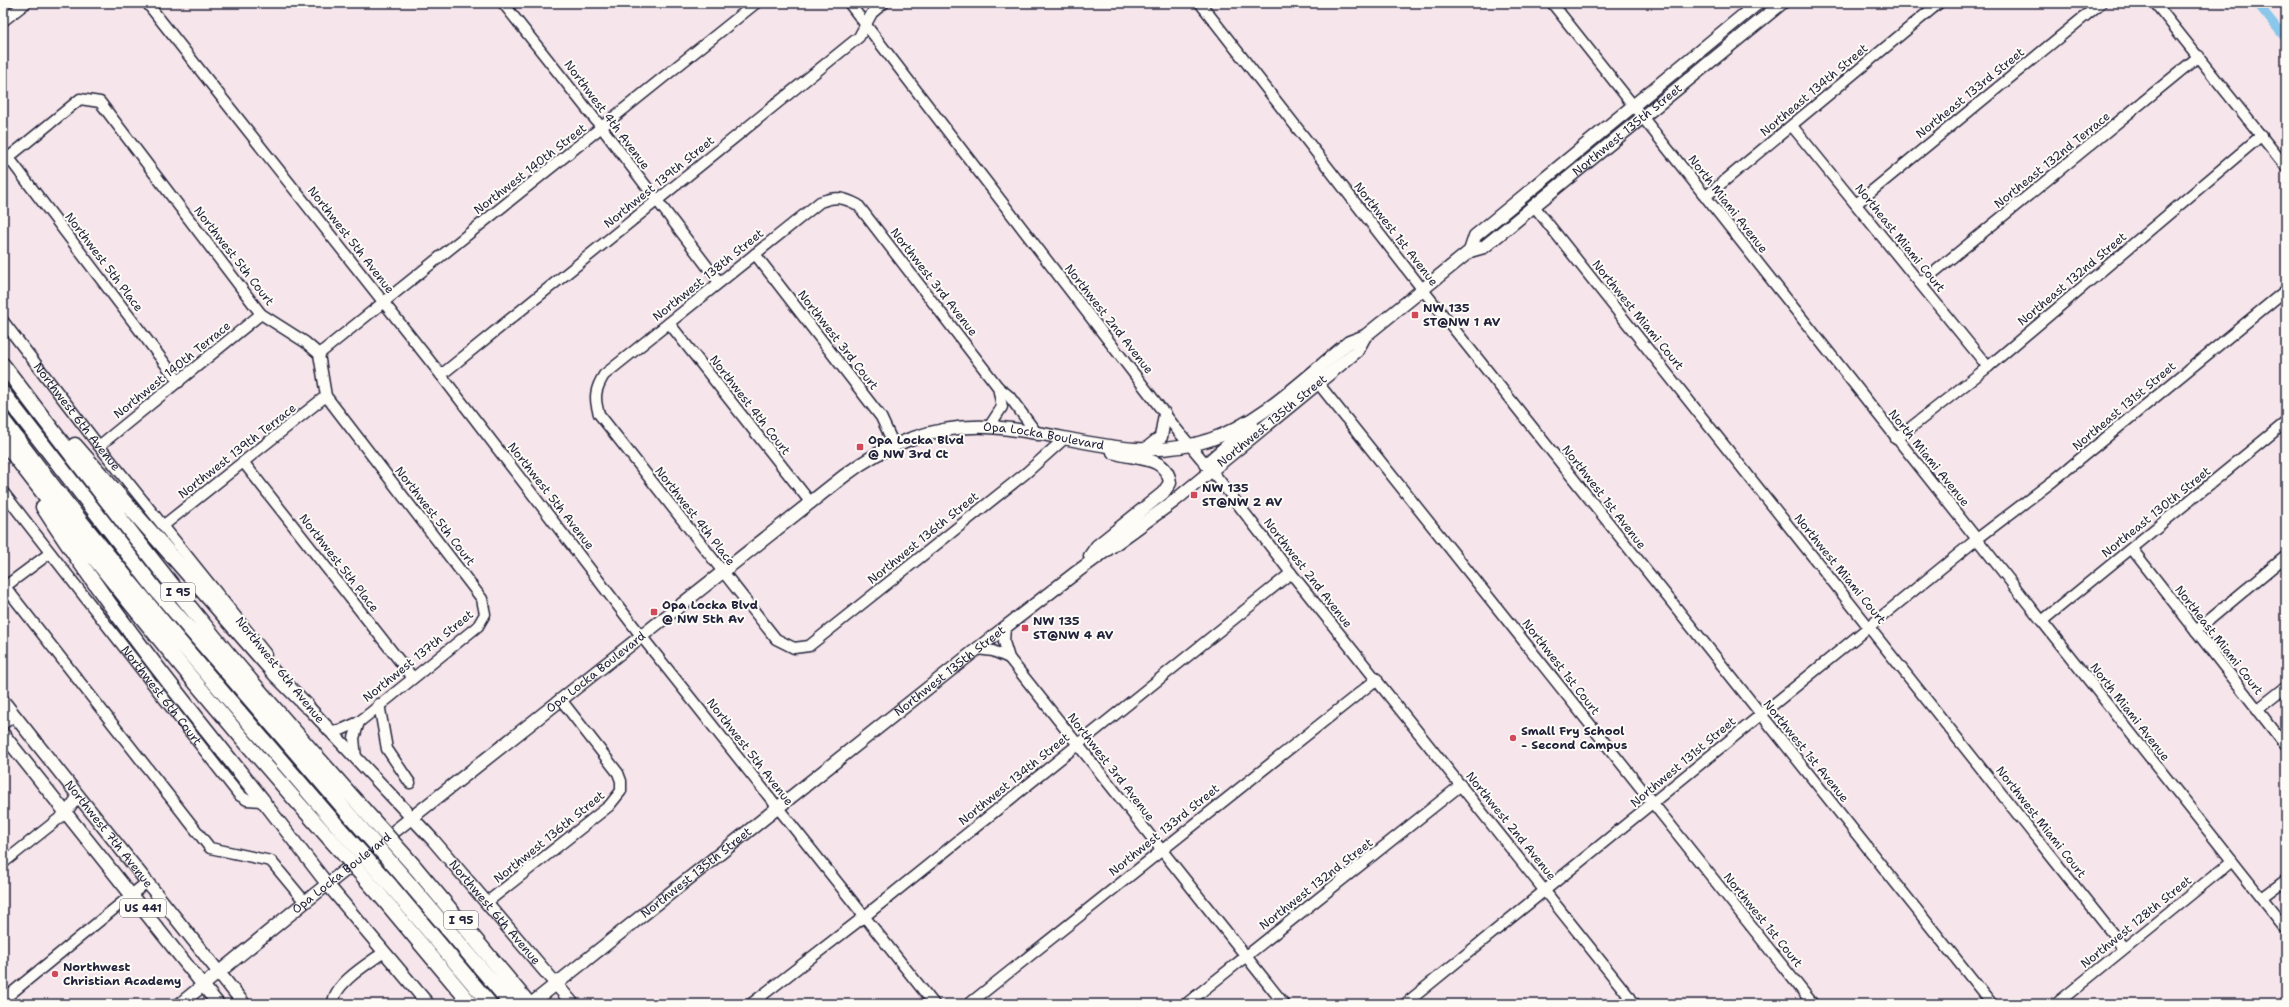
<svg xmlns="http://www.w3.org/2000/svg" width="2289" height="1007" viewBox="0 0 2289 1007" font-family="'Shantell Sans',sans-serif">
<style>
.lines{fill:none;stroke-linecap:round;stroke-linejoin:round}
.canal{stroke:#8ac7ea;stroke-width:9}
.minor-casing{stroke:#22223b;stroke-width:13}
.major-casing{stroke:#22223b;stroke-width:15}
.highway-casing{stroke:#22223b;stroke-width:17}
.minor{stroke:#fdfcf7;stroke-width:10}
.major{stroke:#fdfcf7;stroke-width:12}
.highway{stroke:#fdfcf7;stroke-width:14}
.highway-bridge-casing{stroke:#22223b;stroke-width:17;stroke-linecap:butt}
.highway-bridge{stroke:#fdfcf7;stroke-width:14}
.poi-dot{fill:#d1495b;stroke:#fdfcf7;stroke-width:1.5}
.labels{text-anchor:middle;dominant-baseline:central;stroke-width:4;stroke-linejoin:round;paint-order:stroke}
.shield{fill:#fdfcf7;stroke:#646373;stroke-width:1}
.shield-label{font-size:11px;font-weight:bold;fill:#22223b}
.street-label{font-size:12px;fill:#22223b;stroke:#fdfcf7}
.poi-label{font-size:12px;font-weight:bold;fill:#22223b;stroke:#fdfcf7;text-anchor:start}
</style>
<rect width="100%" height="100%" fill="#f6e5ea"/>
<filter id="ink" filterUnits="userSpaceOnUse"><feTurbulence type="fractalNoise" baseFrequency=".025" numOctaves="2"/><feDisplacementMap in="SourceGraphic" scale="8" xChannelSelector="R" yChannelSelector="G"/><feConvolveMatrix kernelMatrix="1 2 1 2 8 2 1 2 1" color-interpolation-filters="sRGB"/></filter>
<g filter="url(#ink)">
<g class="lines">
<path class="canal" d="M2257,3L2286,39"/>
<defs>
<g id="minor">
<path d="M147,3L441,375L642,637L934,1004"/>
<path d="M503,3L602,128L719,282"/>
<path d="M849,3L1178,431L1220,481L1291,573L1635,1004"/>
<path d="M1200,3L1423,290L1992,1004"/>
<path d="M1552,3L2286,929"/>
<path d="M1743,3L1749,10"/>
<path d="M2155,3L2286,167"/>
<path d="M3,21L26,3"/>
<path d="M1792,126L1988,367"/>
<path d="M9,158L179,382"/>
<path d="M3,162L80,99L100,102L261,314L305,342L319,354L326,396L482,599L485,614L478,626L359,722L341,730L329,731"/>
<path d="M1705,197L1939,3"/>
<path d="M1856,204L2101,3"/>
<path d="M1534,206L2124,948"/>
<path d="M755,254L881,417L894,445"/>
<path d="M1921,283L2199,56"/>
<path id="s1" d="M3,321L99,446L266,654"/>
<path d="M669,323L811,503"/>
<path d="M319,354L756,3"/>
<path d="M441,375L859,37L872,13L884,3"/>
<path d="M1318,383L1813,1004"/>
<path d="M989,427L1002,407L998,387"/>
<path d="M1038,435L1009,396L998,387L858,205C843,197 835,196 820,202L604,375C595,389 594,398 599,414L776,639L794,648L809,646L1026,473L1064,439"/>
<path d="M1896,439L1988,367L2262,135"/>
<path d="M99,446L261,314"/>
<path d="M244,463L413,678"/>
<path id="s2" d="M3,492L239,795L247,800L263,801"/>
<path d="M164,525L326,396"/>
<path d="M2132,549L2286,746"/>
<path d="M3,584L210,848L271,861L305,902"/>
<path d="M3,588L50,553"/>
<path d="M2042,621L2286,422"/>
<path d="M1005,627L1004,642L1009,658L1284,1004"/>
<path d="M2196,631L2286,556"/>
<path d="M977,649L993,651L1009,658"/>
<path d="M379,704L387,749L410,783"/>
<path d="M2257,710L2286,687"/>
<path d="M3,724L14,716"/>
<path d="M356,759L354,738L359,722"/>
<path d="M3,863L66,813L78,796"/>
<path d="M2262,898L2286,880"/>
<path d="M486,903L609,806L621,791V781L618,773L562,701"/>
<path d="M3,1000L147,882"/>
<path d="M333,1004C333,984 369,963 384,952"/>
<path d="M751,1004L865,916L1291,573"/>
<path d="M969,1004L1377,679"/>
<path d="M1186,1004L1461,785"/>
<path d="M1405,1004L1977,539L2053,481L2286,290"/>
<path d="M1622,1004L1630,997"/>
<path d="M2056,1004L2232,861"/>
</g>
<g id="major">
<path d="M1470,251L1475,236L1758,3"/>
<path d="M1146,449L1161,437L1165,414"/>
<path d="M1206,464L1252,424"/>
<path d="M1090,556L1097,546L1163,493L1170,483C1167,455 1135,460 1113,452"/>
<path id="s3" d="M3,701L244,1004"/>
<path id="s4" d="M307,706L433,840L573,1004"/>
<path d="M3,734L218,1004"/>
<path d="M263,801L328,885L428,1004"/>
<path id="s5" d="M180,1004L305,902L844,476C886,444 934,425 987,427C1063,430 1131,466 1209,440C1261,423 1307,376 1349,342L1365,336L1470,251L1484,247L1782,3"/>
<path id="s6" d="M531,1004L977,649L1078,571L1173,502L1357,351L1365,336"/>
</g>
<path id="highway" d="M3,365C70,453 136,541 206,627C257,690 311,750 364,810
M3,393L156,590L353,819
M3,420C108,562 225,695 340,829
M3,441C107,577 215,710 329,838
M75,445L275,674L307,706
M43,507C110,611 186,705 263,801
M414,866L529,1004
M402,875L511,1004
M390,885L490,1004
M379,894L471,1004"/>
</defs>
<use href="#minor" class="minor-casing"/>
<use href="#major" class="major-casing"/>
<use href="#highway" class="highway-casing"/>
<use href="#minor" class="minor"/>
<use href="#major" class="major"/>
<use href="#highway" class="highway"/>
<defs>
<path id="highway-bridge" d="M364,810L414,866
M353,819L402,875
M340,829L390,885
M329,838L379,894"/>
</defs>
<use href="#highway-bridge" class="highway-bridge-casing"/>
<use href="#highway-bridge" class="highway-bridge"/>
</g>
</g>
<g class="poi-dot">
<rect x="1411" y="311" width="8" height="8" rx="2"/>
<rect x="856" y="443" width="8" height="8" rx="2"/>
<rect x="1190" y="491" width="8" height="8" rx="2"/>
<rect x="650" y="608" width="8" height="8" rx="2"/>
<rect x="1021" y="624" width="8" height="8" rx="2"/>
<circle cx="1513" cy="738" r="4"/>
<circle cx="55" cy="974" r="4"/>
</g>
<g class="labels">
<g class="shield">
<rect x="161" y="583" width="34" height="18" rx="3"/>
<rect x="120" y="899" width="46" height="18" rx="3"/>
<rect x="444" y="911" width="34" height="18" rx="3"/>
</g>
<g class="shield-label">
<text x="178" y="592">I 95</text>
<text x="143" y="908">US 441</text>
<text x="461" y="920">I 95</text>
</g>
<g class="street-label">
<text transform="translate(1814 90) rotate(-40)">Northeast 134th Street</text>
<text transform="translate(1970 93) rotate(-39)">Northeast 133rd Street</text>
<text transform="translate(607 115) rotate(53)">Northwest 4th Avenue</text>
<text stroke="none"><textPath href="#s5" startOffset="1751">Northwest 135th Street</textPath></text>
<text transform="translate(2052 160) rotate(-39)">Northeast 132nd Terrace</text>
<text transform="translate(530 169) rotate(-38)">Northwest 140th Street</text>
<text transform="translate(659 182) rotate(-39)">Northwest 139th Street</text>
<text transform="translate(1728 204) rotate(52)">North Miami Avenue</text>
<text transform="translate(1396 234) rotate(52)">Northwest 1st Avenue</text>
<text transform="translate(1900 238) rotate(51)">Northeast Miami Court</text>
<text transform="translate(351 240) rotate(52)">Northwest 5th Avenue</text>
<text transform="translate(234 256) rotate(52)">Northwest 5th Court</text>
<text transform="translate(104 262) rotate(53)">Northwest 5th Place</text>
<text transform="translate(708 275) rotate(-39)">Northwest 138th Street</text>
<text transform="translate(2072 279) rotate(-40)">Northeast 132nd Street</text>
<text transform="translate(934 282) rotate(52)">Northwest 3rd Avenue</text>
<text transform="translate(1638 315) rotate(51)">Northwest Miami Court</text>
<text transform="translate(1109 319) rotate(52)">Northwest 2nd Avenue</text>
<text transform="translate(838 340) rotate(52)">Northwest 3rd Court</text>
<text transform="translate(172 370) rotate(-39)">Northwest 140th Terrace</text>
<text transform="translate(750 405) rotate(52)">Northwest 4th Court</text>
<text transform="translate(2124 406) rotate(-40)">Northeast 131st Street</text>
<text stroke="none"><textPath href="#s1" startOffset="121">Northwest 6th Avenue</textPath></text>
<text stroke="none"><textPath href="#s6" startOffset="943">Northwest 135th Street</textPath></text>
<text stroke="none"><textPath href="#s5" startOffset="1060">Opa Locka Boulevard</textPath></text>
<text transform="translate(237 451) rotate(-38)">Northwest 139th Terrace</text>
<text transform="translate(1929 458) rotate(51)">North Miami Avenue</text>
<text transform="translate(551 496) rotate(52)">Northwest 5th Avenue</text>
<text transform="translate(1604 497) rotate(52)">Northwest 1st Avenue</text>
<text transform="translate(2156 512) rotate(-39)">Northeast 130th Street</text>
<text transform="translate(435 516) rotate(52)">Northwest 5th Court</text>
<text transform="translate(695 516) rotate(52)">Northwest 4th Place</text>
<text transform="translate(923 538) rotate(-39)">Northwest 136th Street</text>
<text transform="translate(339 563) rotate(52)">Northwest 5th Place</text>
<text transform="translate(1840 569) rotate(51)">Northwest Miami Court</text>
<text transform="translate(1308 573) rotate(52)">Northwest 2nd Avenue</text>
<text transform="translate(2219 640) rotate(52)">Northeast Miami Court</text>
<text transform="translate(418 656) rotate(-39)">Northwest 137th Street</text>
<text transform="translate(1561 667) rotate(52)">Northwest 1st Court</text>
<text transform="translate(280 670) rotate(51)">Northwest 6th Avenue</text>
<text stroke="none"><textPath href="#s6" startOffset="535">Northwest 135th Street</textPath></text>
<text stroke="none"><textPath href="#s5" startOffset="532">Opa Locka Boulevard</textPath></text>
<text stroke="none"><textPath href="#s2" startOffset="258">Northwest 6th Court</textPath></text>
<text transform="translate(2130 712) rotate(52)">North Miami Avenue</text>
<text transform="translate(1806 751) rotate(51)">Northwest 1st Avenue</text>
<text transform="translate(750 752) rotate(52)">Northwest 5th Avenue</text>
<text transform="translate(1683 762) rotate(-40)">Northwest 131st Street</text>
<text transform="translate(1111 767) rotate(52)">Northwest 3rd Avenue</text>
<text transform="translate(1014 779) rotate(-39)">Northwest 134th Street</text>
<text transform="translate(2041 822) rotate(52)">Northwest Miami Court</text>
<text transform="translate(1511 826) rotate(51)">Northwest 2nd Avenue</text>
<text transform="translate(1164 830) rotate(-39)">Northwest 133rd Street</text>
<text stroke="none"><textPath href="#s3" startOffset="170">Northwest 7th Avenue</textPath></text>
<text transform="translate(549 837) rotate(-39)">Northwest 136th Street</text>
<text stroke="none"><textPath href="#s6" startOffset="211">Northwest 135th Street</textPath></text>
<text stroke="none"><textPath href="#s5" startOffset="208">Opa Locka Boulevard</textPath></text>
<text transform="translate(1316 884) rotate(-38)">Northwest 132nd Street</text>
<text stroke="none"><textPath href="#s4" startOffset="279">Northwest 6th Avenue</textPath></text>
<text transform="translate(1763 920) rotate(51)">Northwest 1st Court</text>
<text transform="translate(2136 922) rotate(-39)">Northwest 128th Street</text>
</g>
<g class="poi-label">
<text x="1423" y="308">NW 135<tspan x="1423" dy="14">ST@NW 1 AV</tspan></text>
<text x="868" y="440">Opa Locka Blvd<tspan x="868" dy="14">@ NW 3rd Ct</tspan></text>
<text x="1202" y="488">NW 135<tspan x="1202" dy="14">ST@NW 2 AV</tspan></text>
<text x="662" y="605">Opa Locka Blvd<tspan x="662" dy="14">@ NW 5th Av</tspan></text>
<text x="1033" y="621">NW 135<tspan x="1033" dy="14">ST@NW 4 AV</tspan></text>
<text x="1521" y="731">Small Fry School<tspan x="1521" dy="14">- Second Campus</tspan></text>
<text x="63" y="967">Northwest<tspan x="63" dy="14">Christian Academy</tspan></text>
</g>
</g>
<rect width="2289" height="1007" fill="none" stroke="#fdfcf7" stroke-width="16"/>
<rect x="8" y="8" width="2273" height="991" fill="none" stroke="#22223b" stroke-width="1.5" filter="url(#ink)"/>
</svg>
